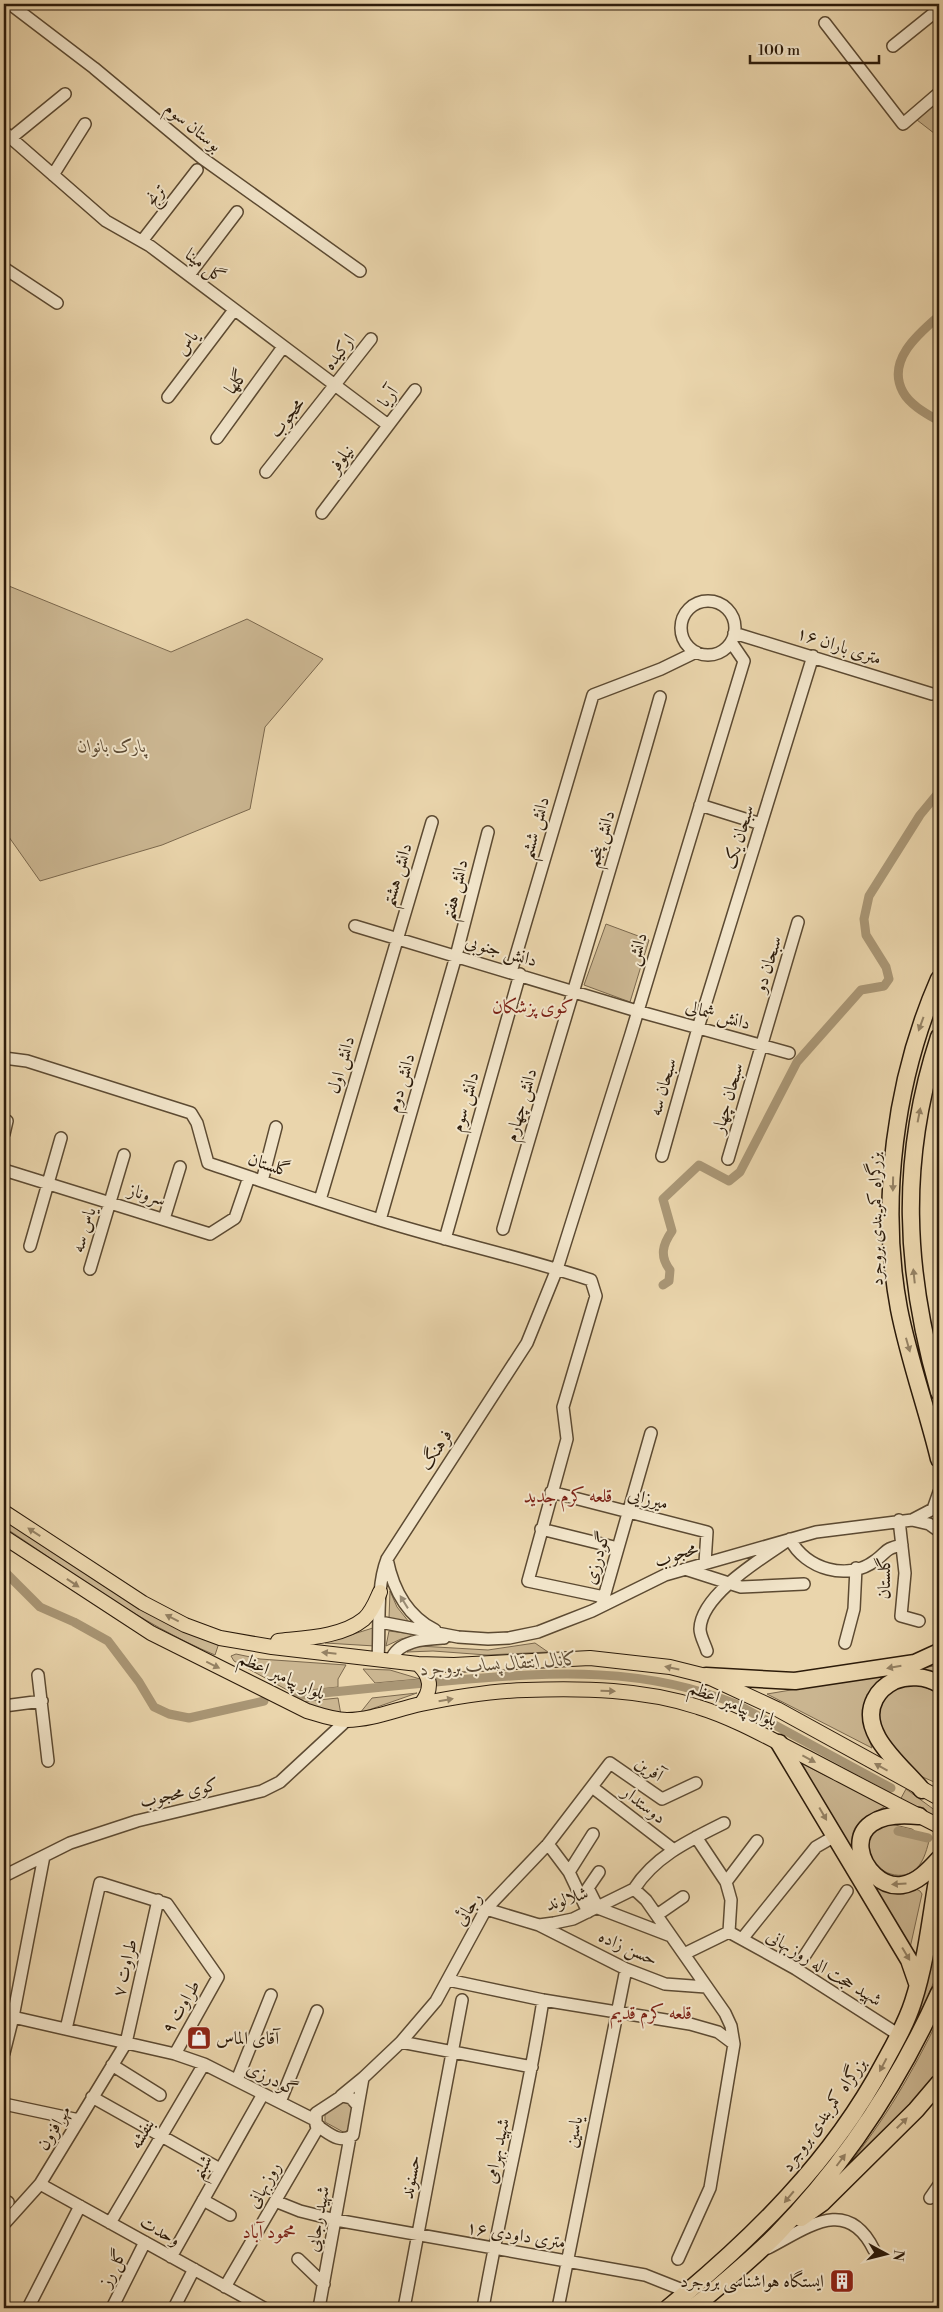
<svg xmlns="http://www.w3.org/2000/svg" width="943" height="2312" viewBox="0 0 943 2312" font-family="'Libre Bodoni',Amiri,serif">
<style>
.green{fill:#cab590;stroke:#7b684d}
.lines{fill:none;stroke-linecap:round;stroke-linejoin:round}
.canal{stroke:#a99675;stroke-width:9}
.minor-casing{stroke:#5c4a32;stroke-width:14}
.major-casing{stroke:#2c1b0a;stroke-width:16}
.highway-casing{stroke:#2c1b0a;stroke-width:19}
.minor{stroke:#f1e4c9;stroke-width:11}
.major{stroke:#ead5ac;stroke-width:14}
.highway{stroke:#ead5ac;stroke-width:16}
.oneway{fill:#948163}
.oneway2{fill:#988a73}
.labels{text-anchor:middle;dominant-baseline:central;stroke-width:4;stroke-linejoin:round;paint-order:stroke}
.street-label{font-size:18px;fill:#2c1b0a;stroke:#f1e4c9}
.park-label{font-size:18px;font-style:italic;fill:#5b4932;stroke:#f1e4c9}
.poi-label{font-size:18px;fill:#2c1b0a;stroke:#f1e4c9;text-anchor:start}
.neighbourhood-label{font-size:19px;fill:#7a1f14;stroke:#f1e4c9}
.water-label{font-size:19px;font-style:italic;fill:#5e4c35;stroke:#f1e4c9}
</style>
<rect width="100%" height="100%" fill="#ead5ac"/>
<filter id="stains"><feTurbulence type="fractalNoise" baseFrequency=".004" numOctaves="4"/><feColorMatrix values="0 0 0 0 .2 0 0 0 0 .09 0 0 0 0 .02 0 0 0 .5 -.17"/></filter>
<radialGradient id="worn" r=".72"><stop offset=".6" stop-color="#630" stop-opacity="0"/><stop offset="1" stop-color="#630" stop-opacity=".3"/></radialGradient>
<path class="green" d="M939,101V137L917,120Z
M4,584L171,652L247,619L323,659L265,727L250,809L162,845L40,881L4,830Z
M606,924L649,940L630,1002L584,985Z
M4,1519C74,1563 139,1619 219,1643L215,1655C139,1623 72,1572 4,1527Z
M390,1591L397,1607L409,1622L389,1618Z
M376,1627L375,1646L325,1643Z
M389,1631L420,1635L401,1639L386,1646Z
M535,1643L548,1652L487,1655L433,1651L407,1652L419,1646L488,1650Z
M236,1654L260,1659L346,1665L338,1679V1687L291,1692L234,1661L231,1656Z
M939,1663V1677L896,1675L865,1725L872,1748L767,1694L934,1666Z
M363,1669L390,1670L420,1679L375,1683Z
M915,1685L925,1687L939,1694L938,1784C933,1781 926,1779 921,1776C902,1764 861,1716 885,1695C893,1688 905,1686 915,1685Z
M417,1693L360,1713L372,1698Z
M338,1698L341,1715L299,1702Z
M797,1761L886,1806C859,1821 845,1825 856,1859L920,1891L922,1894L910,1948Z
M906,1789L936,1811L934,1816L900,1800Z
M891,1824L912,1829L929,1841C926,1852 923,1865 912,1872C895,1882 870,1868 867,1848C867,1843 869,1837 870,1832Z
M939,1921V1968L921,2015L914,2014L930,1963Z
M939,2018V2077L846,2168C885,2120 912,2073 939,2018Z
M342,2101L351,2104C353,2112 351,2127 345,2133L325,2122V2115Z"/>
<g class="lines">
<path class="canal" d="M939,316C918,334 886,361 903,392C910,405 927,414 939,421
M663,1285L669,1281L670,1270C659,1256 663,1244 672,1231L663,1199L699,1165L729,1181L740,1172L797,1062L861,990L884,986L889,979L886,967L866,935L864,919L869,896L920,815L939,792
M4,1571L40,1607L74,1622L108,1641L139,1682L154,1707L169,1714L189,1718L264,1701
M295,1696C349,1690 403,1685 457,1680C553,1672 646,1666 738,1705L891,1788
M898,1831L928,1838"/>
<defs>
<path id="minor" d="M10,4L94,68L202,158L360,271
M825,23L903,124L939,93
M893,46L939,9
M4,132L106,221L150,246L388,425
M11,138L65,94
M53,175L85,124
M142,241L197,170
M4,268L57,303
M189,275L237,212
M168,397L234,310
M217,438L283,347
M266,472L371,339
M322,513L415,390
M681 628a27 27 0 1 1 54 0a27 27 0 1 1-54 0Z
M734,633L932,694
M700,805L761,824
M355,926L637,1011L789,1053
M511,972L593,695L661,669L696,652
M4,1058L27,1061L191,1113L197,1123L208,1163C265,1182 322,1202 380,1220C450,1242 522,1257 591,1280L596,1296L563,1407L567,1439L528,1581L604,1597
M4,1134L7,1121
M662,1156L698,1028L813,656
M728,1159L798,922
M4,1170L210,1234L235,1218L249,1177
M262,1181L276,1127
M320,1200L432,822
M164,1219L180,1167
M380,1220L456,956L488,832
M503,1229C554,1051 610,875 660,697
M445,1239L520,974
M30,1246L61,1138
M90,1269L124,1155
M551,1492L707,1532L705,1563
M899,1520L905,1573L901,1616L919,1621
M912,1520L933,1509L939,1492
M541,1529L618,1548
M387,1559C393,1589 407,1616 435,1630
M685,1569L741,1587L804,1584
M602,1604L651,1433
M380,1622L458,1637L488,1639L509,1638L538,1632L561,1623L592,1611L665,1575L816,1532L912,1520L929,1524L939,1531
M845,1643L854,1609L856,1568
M707,1651C705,1644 700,1636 700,1629C701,1594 764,1557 790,1539C805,1569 848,1582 876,1560C888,1551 884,1549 902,1545
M378,1659C380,1627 376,1587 387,1559L527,1343L557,1269L631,1034L744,661L731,642
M391,1660C398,1640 426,1639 444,1638
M38,1675L48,1761
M4,1706L42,1701
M592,1787L674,1850
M696,1837L726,1882
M548,1844L569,1872L588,1912
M569,1872L593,1834
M599,1872L588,1888L598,1908L671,1936
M4,1876L70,1843L137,1821L262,1791L280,1782L347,1720
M634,1889C655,1856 690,1840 724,1823
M486,1909L539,1925L554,1923L573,1919L634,1889L646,1900L725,2013L731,2026L734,2044L710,2188L678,2259
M657,1915L683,1897
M539,1925L626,1969L665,1984L706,1987
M729,1932L796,1969L899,2035
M729,1932L731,1900L726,1882L757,1841
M742,1939L816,1847L835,1836
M684,1954L729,1932
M796,1969L847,1891
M448,1980L543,2000L690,2024L718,2032L734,2044
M4,2015L175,2054L204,2064L315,2120
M66,2029L100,1883L167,1904L218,1977L175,2054
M401,2042L532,2067
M4,2053L13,2017L44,1856
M112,2065L160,2095
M363,2078L401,2042L436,2001L486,1909L548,1844L610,1763L662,1799L696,1783
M237,2080L271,1995
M341,2096L363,2078L358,2106
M342,2096L351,2098L358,2106L353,2135C339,2145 328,2132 316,2125V2113Z
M92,2097L220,2169
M280,2102L317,2011
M4,2104L79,2120
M40,2184L264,2308
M930,2198L939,2185
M203,2200L230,2215
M4,2201L8,2202
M275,2201L300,2211L336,2220L645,2275L688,2292
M110,2223L204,2064
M4,2224L40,2184L126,2043L158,1900
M768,2248C807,2228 847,2195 874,2250
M171,2257L263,2094
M298,2259L324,2284
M225,2287L319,2126
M28,2308L80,2206
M112,2308L145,2242
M174,2308L194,2269
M319,2308L350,2137
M404,2308L462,2000
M483,2308C501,2205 527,2104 543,2000
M558,2308L626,1969"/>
<path id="major" d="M4,1512L143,1603L185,1625L220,1638L272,1647L418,1664L454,1665L590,1658L670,1667L706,1676L777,1709L939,1798
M4,1537L151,1633L307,1711C320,1715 333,1720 347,1720C372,1720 397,1709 421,1704C455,1697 491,1691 526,1690C583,1688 644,1689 698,1707C737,1719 772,1740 808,1758C852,1781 895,1804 939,1826
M278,1641C305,1638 342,1637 364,1619C372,1612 376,1601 380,1592
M418,1664C431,1676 433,1689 421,1704"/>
<path id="highway" d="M939,979C895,1079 879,1202 899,1309C909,1360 927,1409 939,1459
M939,1037C899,1159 904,1270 939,1392
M706,1676L795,1681L915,1663L939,1652
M779,1743L909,1960L917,1983
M922,1790C904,1767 857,1733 875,1699C879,1691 886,1685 894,1681C908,1675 926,1676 939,1684
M919,1816C826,1806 862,1891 902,1885C917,1883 929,1870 939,1859
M801,2218L822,2203L916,2110L939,2083
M668,2308C753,2238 832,2161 884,2063C895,2043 906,2024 913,2002C927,1959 931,1913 939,1869
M693,2308C721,2285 750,2261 776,2235C844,2165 899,2082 939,1993"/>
</defs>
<use href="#minor" class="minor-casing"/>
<use href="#major" class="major-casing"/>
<use href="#highway" class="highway-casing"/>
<use href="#minor" class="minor"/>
<use href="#major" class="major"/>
<use href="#highway" class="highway"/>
</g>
<defs><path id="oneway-solid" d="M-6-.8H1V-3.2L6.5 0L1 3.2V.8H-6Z" transform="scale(1.25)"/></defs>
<g class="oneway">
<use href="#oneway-solid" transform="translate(921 1024) rotate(110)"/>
<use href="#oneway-solid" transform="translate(919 1115) rotate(-79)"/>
<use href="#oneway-solid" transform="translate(893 1184) rotate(91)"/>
<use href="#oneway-solid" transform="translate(914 1276) rotate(-96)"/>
<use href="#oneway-solid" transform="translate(908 1345) rotate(74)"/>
<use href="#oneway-solid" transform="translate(34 1532) rotate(-147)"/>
<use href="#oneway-solid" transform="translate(73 1583) rotate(34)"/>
<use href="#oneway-solid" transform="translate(172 1618) rotate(-153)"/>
<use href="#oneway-solid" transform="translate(329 1653) rotate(-174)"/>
<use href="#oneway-solid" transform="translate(213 1665) rotate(26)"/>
<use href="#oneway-solid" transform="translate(894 1667) rotate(170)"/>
<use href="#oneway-solid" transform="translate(672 1668) rotate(-168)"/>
<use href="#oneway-solid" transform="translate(608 1691) rotate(2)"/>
<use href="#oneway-solid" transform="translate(446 1700) rotate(-10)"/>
<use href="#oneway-solid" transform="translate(809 1759) rotate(28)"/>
<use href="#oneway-solid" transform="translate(881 1767) rotate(-151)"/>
<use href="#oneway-solid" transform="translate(823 1814) rotate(60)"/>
<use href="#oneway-solid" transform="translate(899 1884) rotate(176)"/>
<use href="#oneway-solid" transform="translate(906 1954) rotate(59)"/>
<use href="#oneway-solid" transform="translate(883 2065) rotate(118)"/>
<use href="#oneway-solid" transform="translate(902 2123) rotate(-45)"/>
<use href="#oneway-solid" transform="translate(841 2160) rotate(-53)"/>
<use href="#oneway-solid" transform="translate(789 2197) rotate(130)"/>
</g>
<use class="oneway2" href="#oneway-solid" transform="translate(404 1602) rotate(-122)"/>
<defs>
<symbol id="shop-square" viewBox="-11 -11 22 22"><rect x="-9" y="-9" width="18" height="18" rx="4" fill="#8f2418" stroke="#f1e4c9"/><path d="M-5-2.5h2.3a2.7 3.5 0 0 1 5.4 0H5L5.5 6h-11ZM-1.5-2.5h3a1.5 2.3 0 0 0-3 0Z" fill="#fff"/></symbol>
<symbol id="building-square" viewBox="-11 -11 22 22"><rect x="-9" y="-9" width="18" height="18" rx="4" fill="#8f2418" stroke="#f1e4c9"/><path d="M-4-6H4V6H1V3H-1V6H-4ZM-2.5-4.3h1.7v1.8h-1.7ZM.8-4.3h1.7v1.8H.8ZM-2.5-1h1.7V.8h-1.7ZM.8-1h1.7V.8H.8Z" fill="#fff"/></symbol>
</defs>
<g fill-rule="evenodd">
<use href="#shop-square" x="185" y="2024" width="28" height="28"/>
<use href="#building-square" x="828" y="2267" width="28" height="28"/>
</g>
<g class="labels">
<g class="street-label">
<text transform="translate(193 127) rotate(39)">بوستان سوم</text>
<text transform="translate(156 195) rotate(-53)">ترنج</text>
<text transform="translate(205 266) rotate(37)">گل مینا</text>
<text transform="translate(187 343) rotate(-53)">یاس</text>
<text transform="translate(339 352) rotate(-53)">ارکیده</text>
<text transform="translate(236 382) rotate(-54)">گلها</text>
<text transform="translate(388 397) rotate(-53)">آریا</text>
<text transform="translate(287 418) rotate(-52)">محجوب</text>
<text transform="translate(341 459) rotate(-53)">نیلوفر</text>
<text transform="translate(839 646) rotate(18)">۱۶ متری باران</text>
<text transform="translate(535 828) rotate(-74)">دانش ششم</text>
<text transform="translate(739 837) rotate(-73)">سبحان یک</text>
<text transform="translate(601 839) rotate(-73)">دانش پنجم</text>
<text transform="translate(397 875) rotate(-73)">دانش هشتم</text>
<text transform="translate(455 890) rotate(-76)">دانش هفتم</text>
<text transform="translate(637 949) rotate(-73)">دانش</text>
<text transform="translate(501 951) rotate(16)">دانش جنوبی</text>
<text transform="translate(768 964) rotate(-73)">سبحان دو</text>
<text transform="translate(718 1015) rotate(16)">دانش شمالی</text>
<text transform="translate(341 1065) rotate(-74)">دانش اول</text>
<text transform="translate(401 1083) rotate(-74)">دانش دوم</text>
<text transform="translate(663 1087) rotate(-74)">سبحان سه</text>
<text transform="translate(728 1098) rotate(-74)">سبحان چهار</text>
<text transform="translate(465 1102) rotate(-74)">دانش سوم</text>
<text transform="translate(521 1105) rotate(-74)">دانش چهارم</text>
<text transform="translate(269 1165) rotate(18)">گلستان</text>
<text transform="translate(147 1195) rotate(17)">سروناز</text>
<text transform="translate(876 1219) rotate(-91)">بزرگراه کمربندی بروجرد</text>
<text transform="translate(84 1230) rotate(-73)">یاس سه</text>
<text transform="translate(436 1450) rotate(-57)">فرهنگ</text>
<text transform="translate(648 1499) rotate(15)">میرزایی</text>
<text transform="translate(676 1555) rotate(-19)">محجوب</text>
<text transform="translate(597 1558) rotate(-74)">گودرزی</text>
<text transform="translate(884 1578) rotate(-90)">گلستان</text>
<text transform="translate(282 1676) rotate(24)">بلوار پیامبر اعظم</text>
<text transform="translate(733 1704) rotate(22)">بلوار پیامبر اعظم</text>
<text transform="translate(649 1769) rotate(34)">آفرین</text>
<text transform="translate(179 1793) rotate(-13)">کوی محجوب</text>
<text transform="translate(644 1805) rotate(38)">دوستدار</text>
<text transform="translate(567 1899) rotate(-18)">شلالوند</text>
<text transform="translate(468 1909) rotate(-56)">رجائی</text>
<text transform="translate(628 1948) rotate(24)">حسن زاده</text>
<text transform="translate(125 1968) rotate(-77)">طراوت ۷</text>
<text transform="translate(824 1968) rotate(31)">شهید حجت اله روزبهانی</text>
<text transform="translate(181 2007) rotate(-60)">طراوت ۹</text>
<text transform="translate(272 2079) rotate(27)">گودرزی</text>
<text transform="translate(824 2115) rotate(-55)">بزرگراه کمربندی بروجرد</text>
<text transform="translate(54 2128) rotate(-59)">مهرافزون</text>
<text transform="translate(574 2132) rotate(-79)">یاسین</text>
<text transform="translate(142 2134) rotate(-60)">بنفشه</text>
<text transform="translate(497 2151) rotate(-78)">شهید بهرامی</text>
<text transform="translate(202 2167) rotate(-60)">شبنم</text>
<text transform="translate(411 2177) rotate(-80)">حسنوند</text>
<text transform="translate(264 2185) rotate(-60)">روزبهانی</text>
<text transform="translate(318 2219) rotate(-80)">شهید رجایی</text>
<text transform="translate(160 2231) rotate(29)">وحدت</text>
<text transform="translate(516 2235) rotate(9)">۱۶ متری داودی</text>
<text transform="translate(113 2268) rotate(-64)">گل رز</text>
</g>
<g class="park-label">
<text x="112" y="746">پارک بانوان</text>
</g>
<g class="poi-label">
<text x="216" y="2038">آقای الماس</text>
<text x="824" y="2281" text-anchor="end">ایستگاه هواشناسی بروجرد</text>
</g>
<g class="neighbourhood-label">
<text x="533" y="1007">کوی پزشکان</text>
<text x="568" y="1496">قلعه کرم جدید</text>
<text x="651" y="2013">قلعه کرم قدیم</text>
<text x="269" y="2232">محمود آباد</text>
</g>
<g class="water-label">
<text transform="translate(499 1664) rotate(-4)">کانال انتقال پساب بروجرد</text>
</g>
</g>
<rect width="943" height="2312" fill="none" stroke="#ead5ac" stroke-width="20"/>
<rect x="5" y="5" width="933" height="2302" fill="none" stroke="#2c1b0a" stroke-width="2.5"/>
<rect x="10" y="10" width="923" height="2292" fill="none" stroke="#2c1b0a"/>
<g transform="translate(886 2254) rotate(97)" stroke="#f1e4c9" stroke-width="4" paint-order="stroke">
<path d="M0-4L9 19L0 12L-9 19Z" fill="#2c1b0a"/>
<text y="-8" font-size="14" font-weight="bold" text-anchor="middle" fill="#2c1b0a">N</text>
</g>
<path d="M750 55v8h129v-8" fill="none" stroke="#2c1b0a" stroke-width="2.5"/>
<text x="758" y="55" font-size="15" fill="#2c1b0a" stroke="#f1e4c9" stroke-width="4" paint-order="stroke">100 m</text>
<rect width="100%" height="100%" filter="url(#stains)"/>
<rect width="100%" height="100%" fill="url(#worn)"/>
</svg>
